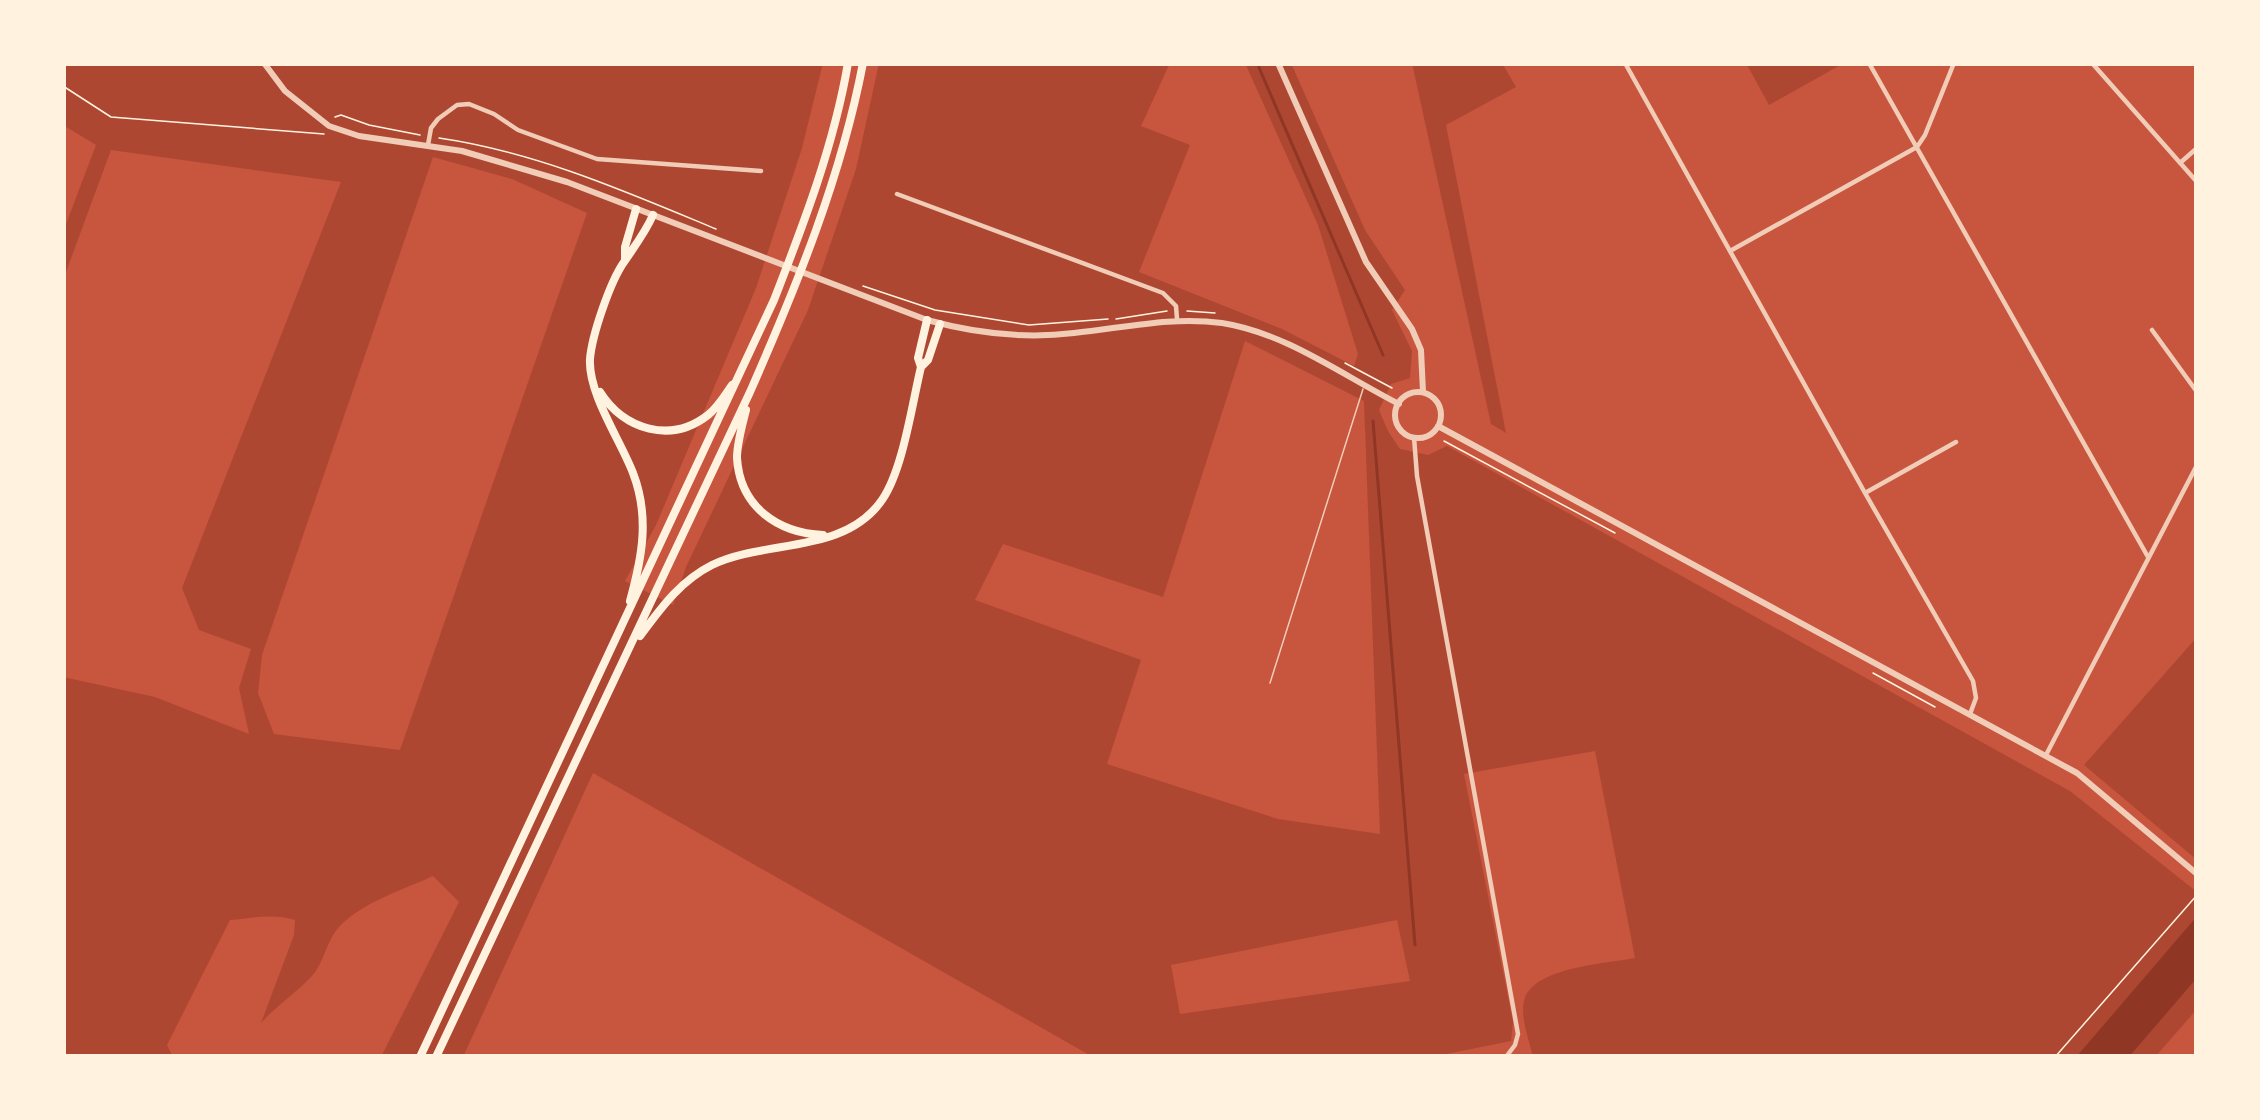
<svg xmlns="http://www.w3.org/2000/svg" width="2260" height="1120" viewBox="0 0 2260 1120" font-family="'Noto Sans',sans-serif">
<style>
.green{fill:#ae4732;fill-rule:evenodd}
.water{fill:#8f3625}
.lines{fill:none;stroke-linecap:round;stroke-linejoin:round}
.stream{stroke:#8f3625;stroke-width:3}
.path{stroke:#fff3e0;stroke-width:1.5}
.service{stroke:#f1ccb7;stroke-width:1.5}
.minor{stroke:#f1ccb7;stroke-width:4.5}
.tertiary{stroke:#f1ccb7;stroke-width:6}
.trunk{stroke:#fff3e0;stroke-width:8}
</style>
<rect width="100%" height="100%" fill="#c8553d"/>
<path class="green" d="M63,63H823L802,148L756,288L656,525L625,581L673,605L686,567L808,310L856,169L879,63H1170L1141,126L1190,145L1139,272L1282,329L1354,366L1358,354L1318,225L1245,63H1291L1365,230L1405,290L1392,310L1412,351L1410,378L1391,384L1379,410L1388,431L1400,449L1428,455L1447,446L2070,791L2197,892V916L2076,1057H1533C1529,1040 1520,1017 1524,1001C1532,967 1605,964 1635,958L1595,751L1464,774L1513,1022L1511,1041L1431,1057H1093L593,773L463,1057H381L459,902L433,876C403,890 362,902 339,927C326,941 324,964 311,977C295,994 276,1006 261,1023L294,935L295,920C275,913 251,918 230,920L167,1045L173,1057H63V677L155,697L249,734L239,688L251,649L199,630L182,588L341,182L111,150L63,280V232L96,145L63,125ZM433,157L512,179L587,213L400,750L274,734L258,693L262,655ZM1245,341L1364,401L1380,834L1278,819L1107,764L1141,660L975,600L1003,544L1163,597ZM1397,920L1410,981L1180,1014L1171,965Z
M1412,63H1502L1516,87L1446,125L1506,433L1491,424Z
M1746,63H1844L1769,105Z
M2197,637V860L2084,765Z
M2197,978V1009L2155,1057H2129Z"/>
<path class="water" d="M2197,916V978L2129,1057H2076Z"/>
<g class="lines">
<path class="stream" d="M1257,63L1383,355
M1373,421L1415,945"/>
<path class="path" d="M63,86L111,117L324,134
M335,117L341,115L369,125L420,135
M439,138C536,152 627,192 716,229
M863,286L935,310L1029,325L1108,319
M1187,311L1215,313
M1116,319L1167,311
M1345,363L1392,388
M1444,441L1615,533
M1873,673L1935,707
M2055,1057L2197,895"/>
<path class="service" d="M1270,683L1363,389"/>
<path class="minor" d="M1625,63L1865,493L1973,681L1976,698L1970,714
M1869,63L2148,557
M2092,63L2197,182
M428,145L431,128L438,119L457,105L469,104L494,114L518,130L597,159L761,171
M2180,163L2197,148
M897,194L1163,293L1176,306L1177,319
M1730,251L1917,147L1925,135L1954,63
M2152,330L2197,392
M1414,437L1417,476L1518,1034L1515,1045L1506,1057
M1865,493L1956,442
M2046,755L2197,465"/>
<path class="tertiary" d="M264,63L285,91L329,126L359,136L462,151L567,182L927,320C974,333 1025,339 1074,333C1124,328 1171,316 1222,323C1286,333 1342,375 1399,404
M1278,63L1366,262L1412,329L1421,350L1423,392
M1395 415a23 23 0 1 1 46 0a23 23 0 1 1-46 0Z
M1438,426L2077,773L2197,874"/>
<path class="trunk" d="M625,260V247L636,209
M921,367L928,360L940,324
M600,392C624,430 671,444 708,415C718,407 725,395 732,385
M746,410C742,426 737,443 737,458C740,507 778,533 823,535
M630,601C642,558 650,517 633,473C621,441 588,394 590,359C592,335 610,282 624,262C634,247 645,233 653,215
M640,636C661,608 680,581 712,565C765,539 844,555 882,500C903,470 912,404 921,367L918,358L927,320
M420,1057L774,300C804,223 834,145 848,63
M436,1057L750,392C797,285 841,178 863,63"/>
</g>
<rect width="2260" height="1120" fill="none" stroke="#fff3e0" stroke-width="132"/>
</svg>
